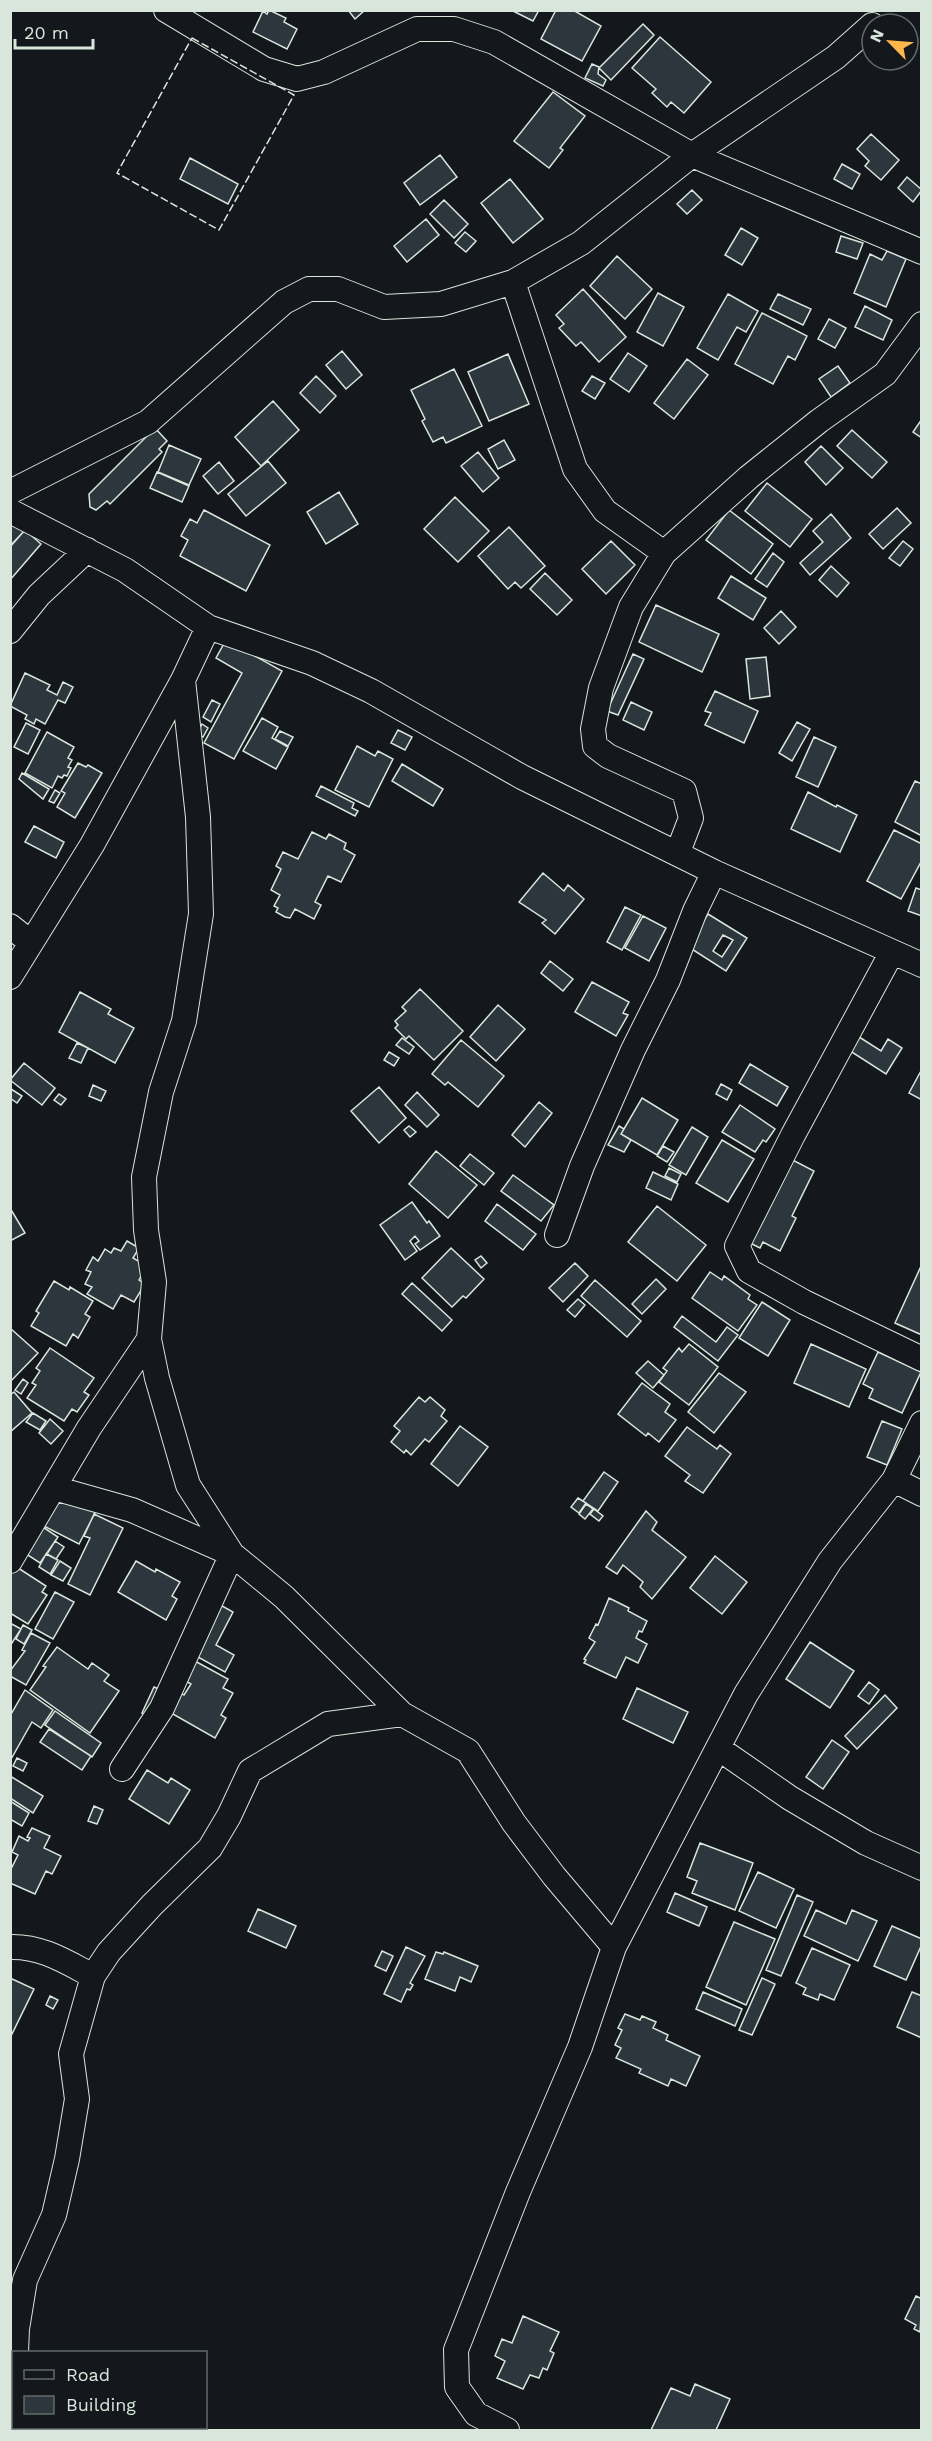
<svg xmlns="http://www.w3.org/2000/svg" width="932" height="2441" viewBox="0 0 932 2441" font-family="'Work Sans',sans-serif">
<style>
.building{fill:#2c363c;stroke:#d8e6dc;stroke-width:1.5;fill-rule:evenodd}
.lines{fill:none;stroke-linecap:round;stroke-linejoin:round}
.street-casing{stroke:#d8e6dc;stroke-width:26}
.street{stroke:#14181c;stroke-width:24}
.fence{stroke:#d8e6dc;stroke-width:1.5;stroke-dasharray:8 3;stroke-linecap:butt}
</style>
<rect width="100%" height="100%" fill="#14181c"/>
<path class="building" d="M269,10L286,18L284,22L297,29L287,49L253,32L263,11L267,14Z
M348,10H365L355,19Z
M511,10H539L533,21Z
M556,10H573L601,26L582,61L541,39Z
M643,24L654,35L611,80L599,68Z
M660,37L711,82L684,113L671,102L667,107L652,93L656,89L632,68Z
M592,64L599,67L598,74L606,80L603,86L585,78Z
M553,92L585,116L560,148L563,150L549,168L514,141Z
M871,134L899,160L881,180L865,166L869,161L857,149Z
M440,155L457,177L420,205L404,183Z
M190,158L238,184L228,204L180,179Z
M842,164L860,174L852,189L834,179Z
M907,177L922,190L913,202L898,188Z
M510,179L543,219L513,243L481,203Z
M692,190L702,200L687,214L677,204Z
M444,200L468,224L454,238L430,214Z
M426,219L439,235L407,262L394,246Z
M741,228L758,238L742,265L725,255Z
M465,232L476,241L466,252L455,243Z
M841,236L863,243L857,259L836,252Z
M887,251L906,259L886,307L854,293L870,254L882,260Z
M617,256L652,289L625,319L590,286Z
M583,289L626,337L599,362L581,342L576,346L559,328L564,324L556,315Z
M658,293L684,307L663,346L637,332Z
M728,294L758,311L746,332L737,327L718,360L697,348Z
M778,294L811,309L803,325L770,309Z
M865,306L892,320L883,340L855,327Z
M762,313L807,336L795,360L788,356L773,384L735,364Z
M829,319L846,328L835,348L818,339Z
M342,351L362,375L346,389L326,365Z
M628,353L647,366L629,392L610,379Z
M508,354L529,404L489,421L468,372Z
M687,359L708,375L674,419L654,403Z
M838,366L850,383L831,397L819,379Z
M454,369L482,426L446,443L443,437L433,442L422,421L425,419L411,390Z
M316,376L336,396L320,413L300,393Z
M592,376L605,383L595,399L582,391Z
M273,401L299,430L261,466L235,437Z
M922,419V438L913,432Z
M155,428L167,441L159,449L162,452L110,504L107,501L96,510L90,507L89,494Z
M852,430L887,462L872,478L837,446Z
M504,440L515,460L498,469L488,449Z
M169,445L201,459L189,485L158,472Z
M821,446L843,468L826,485L805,462Z
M478,452L499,478L483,492L461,466Z
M268,461L286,483L246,516L228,494Z
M219,462L234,481L218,494L203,476Z
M157,472L189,486L182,502L150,488Z
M767,483L812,519L790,547L745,511Z
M339,492L358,524L326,544L307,512Z
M455,497L489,531L458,562L424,529Z
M897,508L911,523L883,549L869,534Z
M204,510L270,545L246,591L180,556L188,540L181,536L190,519L197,523Z
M729,510L773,544L751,574L706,540Z
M831,514L851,538L810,575L800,563L823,542L813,531Z
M10,515L26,529L10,546Z
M509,527L545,566L521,588L515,582L508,589L478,556Z
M25,530L41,544L10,580V547Z
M611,541L635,565L606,594L582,569Z
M903,541L913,549L900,566L889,558Z
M773,553L784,562L767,587L755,579Z
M831,566L849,583L837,597L819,580Z
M545,573L572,600L557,615L530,589Z
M731,576L766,598L753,620L718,598Z
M656,605L719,634L702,672L639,642Z
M781,611L796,627L779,644L764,628Z
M226,640L282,671L234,759L204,743L242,673L216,658Z
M633,654L644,659L618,715L607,711Z
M766,657L770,696L750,699L746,659Z
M25,673L50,685L47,690L57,695L63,682L73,687L65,703L58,700L45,724L36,719L34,724L25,719L27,715L10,706Z
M715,691L758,711L744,743L705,725L711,713L705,711Z
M212,700L220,704L211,722L203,717Z
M631,702L652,712L644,730L623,720Z
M262,718L278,727L272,738L288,747L276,769L243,751Z
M797,722L810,729L792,761L779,753Z
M26,723L40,730L28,754L14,747Z
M202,724L208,728L203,737L197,734Z
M398,730L412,737L405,750L391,743Z
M280,731L293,737L288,746L275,739Z
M47,732L74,747L68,758L72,760L68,767L71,768L67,776L64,775L62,778L58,776L52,788L25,773Z
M814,737L836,747L818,787L796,777Z
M357,746L375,756L378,751L393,759L369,807L335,790Z
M78,763L86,767L88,765L102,773L75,818L57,807L65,793L61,791Z
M402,764L443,789L433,806L392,781Z
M22,773L49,789L43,799L19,779Z
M915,781L922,784V836L895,822Z
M321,786L354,803L352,808L358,811L355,816L316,796Z
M55,790L60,793L54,803L49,801Z
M808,792L836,807L837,805L857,815L840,852L791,829Z
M34,826L64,842L56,858L25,842Z
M894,830L922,844V860L901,899L867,881Z
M312,832L326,839L329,834L346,843L344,849L355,855L341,882L328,876L315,902L321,905L314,919L295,909L290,918L285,917L276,912L278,908L274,906L280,895L271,890L281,869L276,866L283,852L298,859Z
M543,873L564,891L568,885L584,899L555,934L542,923L546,920L519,902Z
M916,888L922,890V916L908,911Z
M625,907L641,915L622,950L607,942Z
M708,914L747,938L726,971L687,946ZM723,935L733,940L722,957L713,951Z
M643,916L666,928L649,961L625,948Z
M550,961L573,979L563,991L541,973Z
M592,982L629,1002L623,1013L628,1015L616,1036L575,1012Z
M420,989L463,1031L434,1060L409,1036L406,1039L395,1028L398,1025L395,1021L406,1011L402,1007Z
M80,992L111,1009L108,1014L134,1028L115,1063L59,1032Z
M498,1005L525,1029L496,1061L470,1037Z
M856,1035L881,1051L888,1039L902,1048L886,1074L847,1049Z
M402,1038L414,1047L409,1054L396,1045Z
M461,1040L504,1076L478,1107L448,1082L445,1085L432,1074Z
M77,1043L88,1048L81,1063L69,1058Z
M389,1052L399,1058L394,1066L384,1060Z
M24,1063L55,1088L42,1105L10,1080Z
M750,1064L788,1087L777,1106L739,1083Z
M922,1069V1100L909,1093Z
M721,1084L732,1090L727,1100L716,1094Z
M93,1085L106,1091L101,1101L89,1096Z
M379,1087L406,1118L379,1143L351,1111Z
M11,1089L22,1096L17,1103L10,1098Z
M417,1092L439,1115L427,1127L405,1105Z
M59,1094L66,1099L61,1105L54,1100Z
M642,1098L678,1120L657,1155L621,1134Z
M539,1102L552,1113L525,1147L512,1135Z
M740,1105L775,1129L766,1142L763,1140L755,1152L722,1132Z
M409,1126L416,1132L410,1137L404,1130Z
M619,1126L624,1129L621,1134L631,1140L624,1152L608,1145Z
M692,1127L708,1137L686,1175L669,1165Z
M722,1140L754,1159L728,1202L696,1183Z
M663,1146L674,1152L667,1162L657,1156Z
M436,1151L477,1185L448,1218L409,1184Z
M470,1154L494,1173L484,1185L460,1166Z
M781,1154L814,1171L792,1216L796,1218L780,1251L763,1242L760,1248L750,1243Z
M669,1168L681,1174L677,1182L665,1176Z
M653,1172L678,1184L671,1200L646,1188Z
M513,1175L554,1205L541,1221L501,1191Z
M412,1202L427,1223L429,1221L440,1236L420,1250L415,1244L419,1241L415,1236L410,1241L417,1251L405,1260L380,1225Z
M497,1204L536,1234L523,1250L485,1221Z
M657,1206L706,1245L677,1281L628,1242Z
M10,1208L25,1233L10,1241Z
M127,1241L139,1248L133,1258L147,1266L139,1280L145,1284L134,1302L121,1295L113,1309L87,1294L92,1287L85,1284L91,1272L86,1270L93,1257L98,1261L105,1249L111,1253L114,1248L121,1251Z
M451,1248L484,1279L466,1298L463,1296L452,1307L422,1278Z
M481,1256L487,1263L481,1268L475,1260Z
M575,1263L588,1276L563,1302L549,1288Z
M922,1264V1335L895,1323Z
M710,1272L722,1280L724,1276L750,1295L748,1299L757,1305L738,1331L692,1298Z
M656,1279L666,1289L642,1314L632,1304Z
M595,1280L641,1321L627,1337L581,1296Z
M54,1281L69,1290L70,1287L93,1301L85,1314L90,1317L78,1338L73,1334L66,1346L31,1326L39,1313L36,1311Z
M412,1283L452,1320L442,1331L402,1294Z
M578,1299L585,1305L575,1317L567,1310Z
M762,1302L790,1320L768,1356L739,1338Z
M682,1316L716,1342L727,1327L738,1335L718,1361L674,1327Z
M10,1328L38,1353L10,1382Z
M689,1344L718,1367L689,1405L659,1382L667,1371L663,1368L679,1348L682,1352Z
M811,1344L866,1369L849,1407L794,1383Z
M50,1348L94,1378L84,1392L89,1395L77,1412L72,1409L64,1421L27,1398L36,1385L32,1383L40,1371L36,1368Z
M878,1352L921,1372L902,1413L869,1398L873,1389L863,1384Z
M648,1361L664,1375L653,1388L636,1373Z
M719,1373L746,1392L714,1433L688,1412Z
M23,1379L28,1383L21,1394L15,1390Z
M642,1383L670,1404L665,1412L676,1420L659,1442L648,1433L646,1436L618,1414Z
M14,1392L32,1413L10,1432V1395Z
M419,1397L425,1402L430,1397L445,1410L441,1416L447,1421L429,1442L425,1439L411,1455L406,1450L404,1453L391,1442L400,1431L394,1426Z
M33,1413L46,1421L40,1430L26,1422Z
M50,1419L63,1431L51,1444L39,1433Z
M882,1421L902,1429L887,1465L867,1457Z
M460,1426L488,1447L458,1486L431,1464Z
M687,1427L717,1449L720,1445L731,1454L703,1493L685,1481L690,1475L665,1456Z
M604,1472L618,1482L598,1511L583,1501Z
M56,1490L96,1511L79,1544L38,1523Z
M578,1498L586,1503L579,1513L571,1507Z
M586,1504L593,1509L585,1519L579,1514Z
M594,1509L603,1516L599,1521L590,1514Z
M646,1511L657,1522L652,1530L686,1557L652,1599L640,1587L643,1582L623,1565L617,1574L606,1567Z
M94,1514L123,1528L90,1595L68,1584L90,1538L84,1536Z
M32,1520L58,1537L40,1563L14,1546Z
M55,1541L64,1547L56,1559L47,1554Z
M46,1554L58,1560L50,1574L39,1567Z
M715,1556L747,1582L722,1614L690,1588Z
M60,1561L71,1568L63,1581L51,1575Z
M136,1561L155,1572L156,1569L180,1582L172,1596L177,1599L166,1620L118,1592Z
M15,1566L46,1586L42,1592L47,1595L28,1624L10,1613V1572Z
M55,1592L74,1602L53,1639L35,1629Z
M609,1598L629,1608L628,1611L647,1621L642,1632L639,1631L636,1638L647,1644L638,1663L626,1657L616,1678L584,1663L586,1660L584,1659L595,1642L589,1638L596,1624L598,1625Z
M215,1602L233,1612L216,1645L234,1655L225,1672L187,1651Z
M10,1623L21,1629L10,1646Z
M23,1625L32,1630L24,1644L16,1639Z
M31,1633L50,1643L26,1685L10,1676V1671L25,1651L22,1650Z
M810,1642L854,1671L830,1708L786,1679Z
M57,1647L88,1669L92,1663L109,1675L104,1681L119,1691L90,1733L30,1690L46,1667L43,1666Z
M193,1660L228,1679L223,1688L233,1693L221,1715L226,1718L215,1738L164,1709L175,1690L184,1695L191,1684L182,1679Z
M869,1682L879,1690L869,1704L858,1696Z
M154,1687L168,1693L156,1719L142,1713Z
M637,1688L688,1712L673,1743L623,1719Z
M25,1690L53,1710L41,1728L32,1722L10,1761V1716Z
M885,1695L897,1708L857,1749L845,1736Z
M55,1711L101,1743L92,1757L45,1725Z
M49,1729L91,1756L82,1770L40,1742Z
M832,1740L849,1752L823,1789L806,1777Z
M17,1758L27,1763L23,1771L13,1766Z
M147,1770L168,1783L171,1778L190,1790L169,1824L129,1799Z
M10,1776L43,1796L33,1813L10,1798Z
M10,1801L29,1813L22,1826L10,1819Z
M94,1806L103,1810L97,1824L88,1821Z
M32,1828L50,1836L44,1848L61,1856L52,1874L46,1871L35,1894L10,1883V1871L18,1855L12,1852L19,1836L28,1841L30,1838L27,1837Z
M700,1843L753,1863L735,1910L692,1893L697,1881L687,1877Z
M758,1872L794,1889L776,1928L739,1911Z
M675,1893L707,1907L699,1926L667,1912Z
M797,1895L813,1902L781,1976L766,1970Z
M258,1909L296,1926L286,1948L248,1931Z
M816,1910L846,1924L852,1910L877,1921L858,1961L804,1936Z
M734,1922L775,1939L746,2005L706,1987Z
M892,1926L922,1939V1944L906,1980L874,1966Z
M406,1947L425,1956L410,1983L413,1985L410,1990L407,1989L401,2002L384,1994Z
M812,1948L850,1965L834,2000L820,1994L818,2000L803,1994L806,1988L796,1983Z
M382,1951L393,1956L386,1971L375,1966Z
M436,1952L443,1954L444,1952L478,1966L471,1982L460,1977L455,1991L425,1979Z
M10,1978L34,1989L11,2036H10Z
M762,1978L775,1984L752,2035L739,2030Z
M703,1992L742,2009L735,2026L696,2009Z
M912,1992L922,1996V2038L897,2027Z
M50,1996L58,2000L53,2009L46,2005Z
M625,2014L640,2020L642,2016L656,2022L653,2028L668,2035L666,2040L700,2056L686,2086L671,2079L668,2086L639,2073L641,2069L616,2058L621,2048L615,2045L622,2030L618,2028Z
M916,2296L922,2299L920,2332L914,2329L916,2325L905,2319Z
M523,2316L559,2332L550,2351L554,2353L547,2370L543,2368L539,2378L530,2375L523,2389L497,2378L505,2361L495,2356L502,2339L512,2343Z
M695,2384L730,2399L716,2430H651L671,2388L690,2396Z"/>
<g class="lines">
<defs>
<path id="street" d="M166,10L264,69L297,79L324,72L417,29H454L494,42L692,155L922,252
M513,282L575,469L605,511L664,553
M10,492L148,422L284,302L309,289H338L384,307L441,304L513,282L581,243L692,155L836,57L872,25
M10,511L125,570L208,627L312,663L371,691L522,777L714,872L922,965
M10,631L39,595L87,550
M183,680L198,817L201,914L184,1021L161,1092L144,1177L146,1230L154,1282L149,1339L157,1378L188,1485L232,1554L284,1597L402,1714L468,1751L514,1823L554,1876L614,1947
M678,852L691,818L684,791L608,756L595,746L593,729L601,688L631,607L664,553L749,477L819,421L885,374L922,324
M10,926L30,942
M892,952L793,1135L737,1246L749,1271L804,1302L922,1359
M10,977L92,845L183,680L208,627
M557,1235L582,1166L633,1050L668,980L695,911L714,872
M894,1480L922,1494
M54,1488L132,1510L232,1554L162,1708L122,1769
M10,1561L89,1428L149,1339
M718,1748L790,1798L866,1843L922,1868
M10,1947C42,1946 66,1962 93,1976
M16,2352L17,2329L25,2280L54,2215L67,2159L77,2099L71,2054L93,1976L109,1952L152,1905L210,1848L229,1816L250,1771L328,1724L402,1714
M12,2430L14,2399
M507,2430L476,2414L457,2387L456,2350L518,2192L580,2047L614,1947L746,1694L830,1561L894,1480L922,1423"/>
</defs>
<use href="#street" class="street-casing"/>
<use href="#street" class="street"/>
<path class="fence" d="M192,38L294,95L219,230L117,173Z"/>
</g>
<rect width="932" height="2441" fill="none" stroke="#d8e6dc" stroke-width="24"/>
<rect x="12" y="2351" width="195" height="78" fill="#14181c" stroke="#626a69" stroke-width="1.5"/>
<rect x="24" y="2370" width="30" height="9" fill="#14181c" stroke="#626a69" stroke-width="1.5"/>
<text x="66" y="2381" font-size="18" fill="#d8e6dc">Road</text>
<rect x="24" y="2396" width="30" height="18" fill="#2c363c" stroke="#626a69" stroke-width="1.5"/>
<text x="66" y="2411" font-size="18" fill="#d8e6dc">Building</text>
<g transform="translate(890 42) rotate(295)"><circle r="28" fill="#14181c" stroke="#626a69" stroke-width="1.5"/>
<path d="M0-4.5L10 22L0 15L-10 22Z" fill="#ffb74d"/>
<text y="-9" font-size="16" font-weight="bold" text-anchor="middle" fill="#d8e6dc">N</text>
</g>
<path d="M15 39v9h78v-9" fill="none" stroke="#d8e6dc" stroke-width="3"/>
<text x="24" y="39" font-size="18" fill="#d8e6dc" stroke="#14181c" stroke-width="4.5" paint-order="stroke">20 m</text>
</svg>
